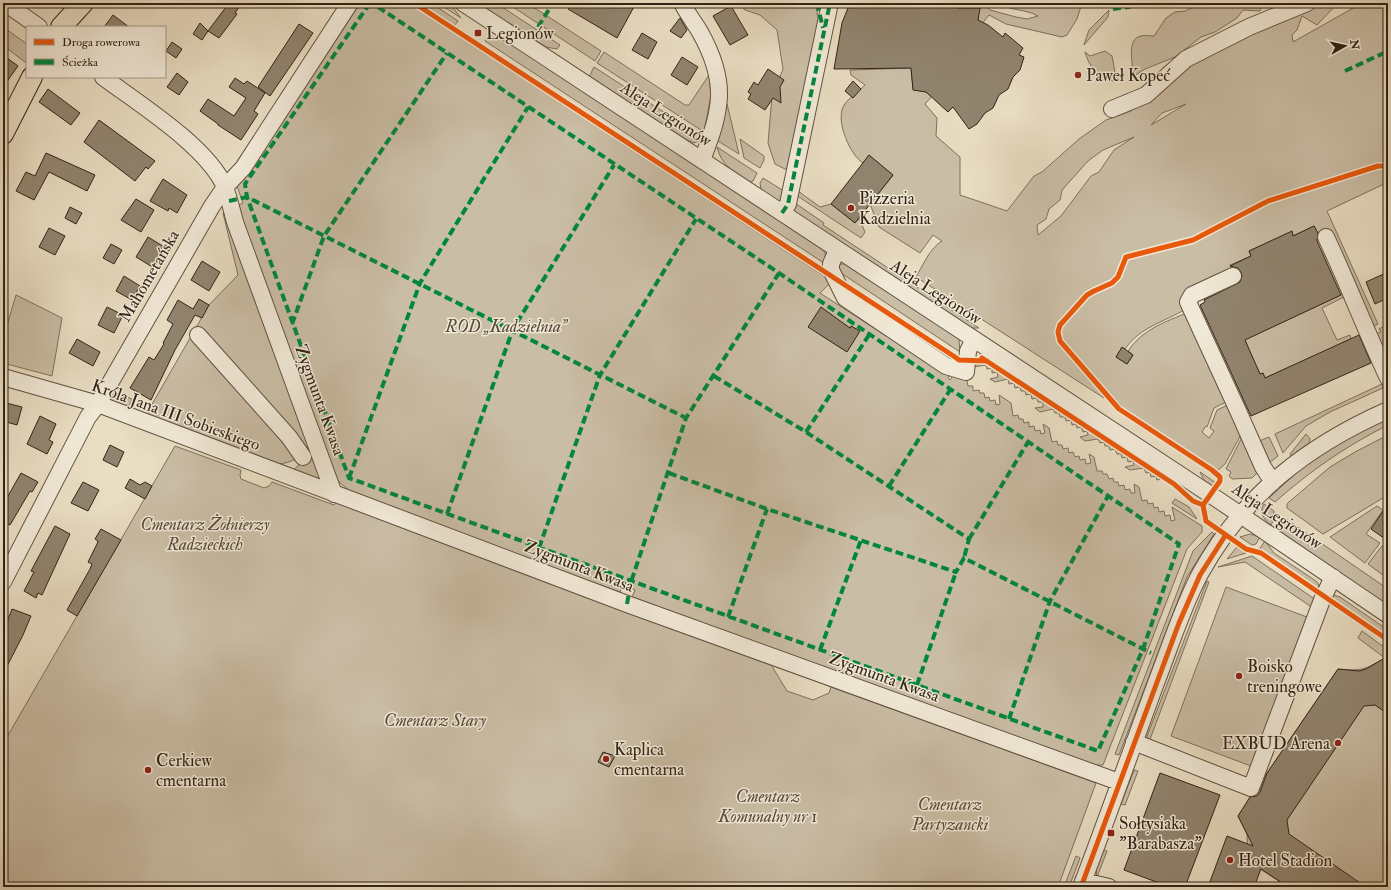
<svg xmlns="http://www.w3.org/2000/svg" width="1391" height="890" viewBox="0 0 1391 890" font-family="'IM FELL Double Pica',serif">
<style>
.green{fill:#cabda5;stroke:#7e705d;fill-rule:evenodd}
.building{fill:#91846f;stroke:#322315}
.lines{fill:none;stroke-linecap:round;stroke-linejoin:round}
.minor-casing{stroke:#605240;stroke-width:18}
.major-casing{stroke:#322315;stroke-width:22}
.minor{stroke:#f1e9d7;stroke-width:16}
.major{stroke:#e9ddc2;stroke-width:20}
.quiet{stroke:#00873e;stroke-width:4;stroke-dasharray:8 4;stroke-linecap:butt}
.cycleway-casing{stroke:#f1e9d7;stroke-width:8}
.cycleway{stroke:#e8590c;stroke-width:5}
.poi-dot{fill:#8f2418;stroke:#f1e9d7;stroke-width:1.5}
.labels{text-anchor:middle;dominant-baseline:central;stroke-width:3;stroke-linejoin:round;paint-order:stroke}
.poi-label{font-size:17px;fill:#322315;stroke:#f1e9d7;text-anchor:start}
.street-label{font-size:17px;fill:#322315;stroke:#f1e9d7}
.park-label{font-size:17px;font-style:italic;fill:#584a39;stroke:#f1e9d7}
</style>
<rect width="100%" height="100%" fill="#e9ddc2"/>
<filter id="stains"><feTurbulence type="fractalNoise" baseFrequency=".005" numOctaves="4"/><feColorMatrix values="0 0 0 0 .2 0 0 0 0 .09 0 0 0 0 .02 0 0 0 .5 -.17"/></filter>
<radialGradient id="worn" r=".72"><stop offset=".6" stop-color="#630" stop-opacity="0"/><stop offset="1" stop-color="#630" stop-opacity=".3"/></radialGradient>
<path class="green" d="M358,3H408L830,280L832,281L820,293L886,336L890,332L952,372L948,378L950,380L955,373L967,381L968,386H973V391L979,390L980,393H984L985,398L989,397L990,401L995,400L996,405L1000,404L999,395L1011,403L1013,416L1018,415L1019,419H1023L1024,423L1029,422V427L1034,426L1035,431L1040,430L1041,434L1045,433L1043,424L1049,428L1052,442L1057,441L1058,445H1062L1063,449L1068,448L1069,453L1073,452L1075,457L1079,456L1080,460L1085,459L1086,464L1091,463L1089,454L1094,457L1097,471H1102L1103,474H1107L1109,479L1113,478L1114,482H1118L1119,486L1124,485L1125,490L1130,489L1131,493H1135L1134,484L1139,487L1142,501L1147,500L1148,504L1153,503L1154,508L1158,507L1159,512L1164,511L1165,516L1170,515L1171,521L1175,520L1172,507L1202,526V532L1187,549L1103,765H1089L632,597L635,590L623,585L620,592L357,497L338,481L240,223L239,205L243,203L237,186Z
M419,3H431L458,21L454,26Z
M438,3L451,5L461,18Z
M478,3H496L560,45L557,49L546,47Z
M507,3H527L601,51L595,61Z
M737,3H815L820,27L791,170L785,169L775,164L768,143L772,96L783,69L777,30L760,15L745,10Z
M965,3H983L990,10L1016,17L1027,19L1038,16C1026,9 1011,11 998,3H1082L1077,19L1067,35L1062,37L1006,24L989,15L981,25L978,24L979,8L969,7Z
M1202,3H1260L1262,6L1260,11L1243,10L1237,18L1215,32L1201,37L1184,50L1185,53L1145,69L1128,80L1133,74C1133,63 1126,39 1141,36C1145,35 1150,36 1154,36L1166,18L1175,12L1185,11Z
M1319,3H1338L1317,25L1302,16L1297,30L1292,35L1293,42L1362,3H1388V185H1382L1327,211L1378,324L1373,326L1348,295L1322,308L1337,340L1350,335L1351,339L1265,378L1263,373L1260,374L1226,301L1261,332L1345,293L1314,226L1293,236L1292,232L1249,251L1251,256L1230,265L1233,273C1218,284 1203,299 1186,309C1164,322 1140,327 1125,349L1122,348L1116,357L1127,364L1133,355L1128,351C1143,329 1165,322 1189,312L1230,400L1214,408L1207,427L1206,426L1202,432L1209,438L1214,431L1210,428L1217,410L1232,403L1243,431L1225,464L1217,471L1125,410L1084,366L1081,369L1105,397L1104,398L916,277C923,265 930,248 942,241L933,235L920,253L879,227L870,204L893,175L869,156L863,163C850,155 836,122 843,107C847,99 859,91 865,85L851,75L850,70L911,68L913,89L934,94L925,104L937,118L936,136L960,157V195L1007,211L1034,176L1042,172L1079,139L1106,120L1131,111L1158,88L1196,59ZM1186,104L1151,125L1162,113ZM1134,137L1114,150L1099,172L1091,176L1061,216L1038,235L1037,225L1046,219L1049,209L1060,200L1062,190L1088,161L1103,150Z
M1109,10L1108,17L1084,45L1089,30Z
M3,27L27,44L26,63L3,45Z
M488,36L507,41L821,247L825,253L827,265L485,41Z
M1105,51L1112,56L1116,77L1121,81C1101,83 1090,69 1085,52L1090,56Z
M604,52L685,105H689L709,75L711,95L704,132L597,63Z
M594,67L704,138L694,143L685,139L589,77Z
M727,104L739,154L718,141Z
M740,139L764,156V160L760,168L744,158Z
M717,147L757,173L753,181L748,182C734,172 721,165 717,147Z
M763,178L787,193L780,203L761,190L760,183Z
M798,191L820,207L831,204L855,223L859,218L865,232L861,238L796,195Z
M792,201L824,223L823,225L979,328H969L790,209Z
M223,213H226L310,441C305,455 292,464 277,464L148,415L151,406L209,305L238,275Z
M841,264H846L959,339L960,352L835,269Z
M16,295L62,318L52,376L3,363V339Z
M1388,324V367L1374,335L1381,332L1379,329Z
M985,363L1162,479L1157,480L1156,476L1151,477L1150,472L1146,473L1144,468L1130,470L1125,467L1134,465L1133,461L1128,462L1127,457L1122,458L1121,454H1117L1115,449L1110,450L1109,446H1105L1104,442L1100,443L1098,439L1085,441L1080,437L1088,435L1087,431L1083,432L1081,427L1077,428L1076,424L1072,425L1071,420L1066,421L1065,417H1060L1059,413H1055L1053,409L1040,412L1035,408L1043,407V402H1038L1037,398L1032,399L1031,394L1026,395L1025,391H1021L1020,387L1015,388L1014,383L1009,384L1008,379L995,382L990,379L998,377L997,372L992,373V368L987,369L986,365L973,367L972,366Z
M1382,384L1383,388L1330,412L1306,426L1283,453L1275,434Z
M112,392L132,399L128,410L110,401L109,397Z
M1388,418V425C1346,446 1310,471 1275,502L1269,498L1296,473L1329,448Z
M1244,433L1260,470L1252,478L1232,479L1229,476L1231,472L1226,469Z
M1306,434L1310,439L1309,443L1291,456L1290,454Z
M1388,435V495L1323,534L1287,508V504L1289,502L1330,467L1355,452Z
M1269,437L1278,456L1265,466L1257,442Z
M175,446L241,470L240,475L241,479L264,488L269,486L272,482L334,505L336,502L770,663L787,691L813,700L829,693L831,687L1096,783L1058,887H3V744Z
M313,453L323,484L291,472Z
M1200,472L1216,483L1213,487L1205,482Z
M1175,499L1189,507L1197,519L1172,503Z
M1264,504L1274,511V519L1271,525C1263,519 1259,512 1264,504Z
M1377,506L1383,510L1366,534L1380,543L1365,563L1330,537Z
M1286,519L1388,589V605L1275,528L1281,520Z
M1212,532L1214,534L1187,577L1119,755L1115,754L1193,551Z
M1250,534L1260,537L1256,544L1252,545L1240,537Z
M1265,541L1274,553L1316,581L1319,585V591L1261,551L1260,548Z
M1382,546L1388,549V579L1368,564Z
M1237,547L1246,553L1227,559Z
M1252,556L1316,600L1313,608L1245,562L1218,567Z
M1207,581L1209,582L1149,742L1147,736Z
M1226,587L1307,617L1251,766L1171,736Z
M1333,595L1340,597L1388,630V637L1328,597Z
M1362,631L1388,650V887H1288L1248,861L1247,834L1238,816L1338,669C1362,671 1364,670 1385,658L1358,638Z
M1134,770L1138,771L1125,805L1121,804Z
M1103,850L1107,851L1097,877L1096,869Z
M1076,856L1080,858L1069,887H1064Z"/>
<path class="building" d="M229,3H242L235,13L237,14L219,38L208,31Z
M572,3H636L617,38L568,9Z
M850,3H956L958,8H980L978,20L988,25L1003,37L1005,33L1023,48L1019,55L1024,57L1020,70L1013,77L1008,89L999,95L993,108L985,113L977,124L969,129L953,107L948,112L926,92L913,90L911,68L834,69L842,23Z
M731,6L748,35L730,45L713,16Z
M113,15L129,27H104Z
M680,18L687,30L681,38L670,31Z
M200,23L208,31L202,40L193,34Z
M299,24L313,33L270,96L258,87Z
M642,33L657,42L648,59L632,50Z
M172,42L182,49L176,58L166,51Z
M3,55L18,66L3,87Z
M682,57L698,67L687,85L671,75Z
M768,69L784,80L780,87L781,103L773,98L765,110L748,99L751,94L748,92L754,82L758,85Z
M177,73L188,82L179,95L167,87Z
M235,78L244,84L247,81L265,93L254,111L258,114L241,140L218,125V124L200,111L208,99L234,116L246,98L229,87Z
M853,81L861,89L853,98L845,91Z
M48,89L80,113L71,125L39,102Z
M99,120L155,161L148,169L146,167L135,181L84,142Z
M46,153L95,175L87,191L49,172L34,200L16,191L26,172L35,176Z
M869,155L893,175L855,223L831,204Z
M163,179L187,195L177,213L169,208L168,211L150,201Z
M136,199L154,210L141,232L121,220Z
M70,207L82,213L76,224L65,218Z
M1314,226L1318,233L1317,241L1341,295L1245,340L1260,374L1263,373L1265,378L1359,335L1371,363L1251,416L1200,305L1205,302L1204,300L1240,282L1242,276L1241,272L1238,268L1230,266L1251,256L1249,251L1292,231L1293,236Z
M49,228L65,236L55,255L39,247Z
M148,237L166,248L154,268L136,257Z
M111,244L122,250L114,264L103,258Z
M202,261L220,272L209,291L191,280Z
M1388,272V298L1375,304L1366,282Z
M124,276L140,286L132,300L116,291Z
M199,299L209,305L202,318L195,315L175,350L151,400L130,388L149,357L154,360L164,344L163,343L173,324L167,320L178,300L193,309Z
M107,307L123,315L114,333L98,325Z
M821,307L850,328L851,326L860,331L847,352L808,327Z
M77,339L100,352L93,366L69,353Z
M1122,347L1133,355L1127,364L1116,357Z
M6,403L22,407L17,425L3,421Z
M40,416L56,424L49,440L53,442L47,454L27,444Z
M110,445L124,452L117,467L103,460Z
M21,473L38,482L32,492L30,491L10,525L3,521V505Z
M130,479L140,485L145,482L152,486L145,499L125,488Z
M83,482L99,490L88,511L71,503Z
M1388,504V541L1371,529Z
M55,526L70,534L42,595L38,593L36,598L24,591L34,572L31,571Z
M101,529L121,540L77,616L67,610L90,569L92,564L88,562L97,544L98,541L95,539Z
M12,609L31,616L23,635L3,674V632Z
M1388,656V714L1375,705L1364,706L1287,820L1289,834L1366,887H1288L1261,869L1254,887H1208L1227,836L1253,846L1238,816L1250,797L1257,796L1260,792L1267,773L1338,669L1359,671L1366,669Z
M603,752L615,756L609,767L598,762Z
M1160,773L1220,795L1185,887H1170L1124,870Z"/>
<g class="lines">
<defs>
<path id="minor" d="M5,3L39,27
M463,3L1217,499L1388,615
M682,3C687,13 694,22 700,32C728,82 722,109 702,160
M103,77C139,104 207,146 225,187C229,198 232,211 235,222L334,494
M1112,109L1146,95L1186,59L1249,27L1307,3
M782,213L788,204L790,194L830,3
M1326,237C1348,284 1366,331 1388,378
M837,250L831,264V270L845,298L946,366L966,372L968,351L974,339
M1233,276L1192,295L1188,302L1239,413L1263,467L1273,482
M198,335L289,437L303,457
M3,377L98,404L627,604L1119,782
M3,582L88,417L98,404L212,206L225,187L243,168L350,3
M1134,742L1251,788L1322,600L1333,577
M1083,881L1109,887
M1081,887C1107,819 1131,751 1156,683C1170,647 1182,608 1200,574C1244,494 1307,446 1388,410"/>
<path id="major" d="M61,27L83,3
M3,134L32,77"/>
</defs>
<use href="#minor" class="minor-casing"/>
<use href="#major" class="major-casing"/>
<use href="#minor" class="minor"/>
<use href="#major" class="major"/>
<path class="quiet" d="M370,3L245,184L247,197L349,478L1098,751L1143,649L1179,544L779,273L372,3
M817,3L823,28
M1113,9L1129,7L1133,3
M538,27L553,3
M1345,71L1388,51
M229,201L247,197L686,418
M782,213L788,204L790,194L830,3
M292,324L324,236L447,53
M714,376L806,432L969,539L964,558
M806,432L869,335
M669,473L767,509L956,572L964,558L1151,653
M349,478L420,283L528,107
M889,486L950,390
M447,514L513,329L614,165
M969,539L1028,442
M539,548L600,375L696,219
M627,604L631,582L686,418L779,273
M728,617L767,509
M820,650L861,540
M917,685L956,572
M1009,719L1050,601L1108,496"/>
<defs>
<path id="cycleway" d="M414,3L955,357L959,360L987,361
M1388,166H1378L1268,201L1193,240L1126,257L1118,277L1112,283L1094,291L1087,295L1060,325L1058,332L1060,341L1119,409L1212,470L1220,477V481L1203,505L1206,521L1246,549L1261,553L1388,640
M982,358L1174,484L1193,501L1203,505
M1081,887L1179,623L1200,575L1225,536"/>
</defs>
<use href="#cycleway" class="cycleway-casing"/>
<use href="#cycleway" class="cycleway"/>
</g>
<g class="poi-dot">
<rect x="474" y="29" width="8" height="8" rx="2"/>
<circle cx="1078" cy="75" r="4"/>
<circle cx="851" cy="208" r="4"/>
<circle cx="1239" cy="676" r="4"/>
<circle cx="1338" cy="743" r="4"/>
<circle cx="606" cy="759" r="4"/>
<circle cx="148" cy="770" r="4"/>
<rect x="1107" y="829" width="8" height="8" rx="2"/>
<circle cx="1230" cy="860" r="4"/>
</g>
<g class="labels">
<g class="poi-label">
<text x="486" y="33">Legionów</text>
<text x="1086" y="75">Paweł Kopeć</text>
<text x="859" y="198">Pizzeria<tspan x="859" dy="20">Kadzielnia</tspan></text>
<text x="1247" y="666">Boisko<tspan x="1247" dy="20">treningowe</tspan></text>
<text x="1330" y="743" text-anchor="end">EXBUD Arena</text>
<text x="614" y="749">Kaplica<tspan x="614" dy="20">cmentarna</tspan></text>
<text x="156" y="760">Cerkiew<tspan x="156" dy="20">cmentarna</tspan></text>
<text x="1119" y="823">Sołtysiaka<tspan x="1119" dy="20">"Barabasza"</tspan></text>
<text x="1238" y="860">Hotel Stadion</text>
</g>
<g class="street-label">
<text transform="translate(666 114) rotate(33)">Aleja Legionów</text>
<text transform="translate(149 276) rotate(-60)">Mahometańska</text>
<text transform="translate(936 292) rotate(33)">Aleja Legionów</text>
<text transform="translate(320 400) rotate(70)">Zygmunta Kwasa</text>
<text transform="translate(176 415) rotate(20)">Króla Jana III Sobieskiego</text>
<text transform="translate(1277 516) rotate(34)">Aleja Legionów</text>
<text transform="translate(579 566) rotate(21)">Zygmunta Kwasa</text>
<text transform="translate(884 677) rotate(20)">Zygmunta Kwasa</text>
</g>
<g class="park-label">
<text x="506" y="326">ROD „Kadzielnia”</text>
<text x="205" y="524">Cmentarz Żołnierzy<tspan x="205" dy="20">Radzieckich</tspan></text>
<text x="435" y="720">Cmentarz Stary</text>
<text x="768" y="796">Cmentarz<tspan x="768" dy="20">Komunalny nr 1</tspan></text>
<text x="950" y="804">Cmentarz<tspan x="950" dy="20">Partyzancki</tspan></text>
</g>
</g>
<rect width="1391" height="890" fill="none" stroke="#e9ddc2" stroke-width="16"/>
<rect x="4" y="4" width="1383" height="882" fill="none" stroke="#322315" stroke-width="2"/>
<rect x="8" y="8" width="1375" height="874" fill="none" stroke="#322315"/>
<rect x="26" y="26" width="140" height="52" fill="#f1e9d7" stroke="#a59a89"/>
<rect x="34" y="39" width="20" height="6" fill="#e8590c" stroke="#a59a89"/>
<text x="62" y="46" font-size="12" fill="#322315">Droga rowerowa</text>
<rect x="34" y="59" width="20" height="6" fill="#00873e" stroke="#a59a89"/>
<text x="62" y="66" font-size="12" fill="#322315">Ścieżka</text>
<g transform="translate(1345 46) rotate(82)" stroke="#f1e9d7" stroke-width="3" paint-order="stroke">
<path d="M0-3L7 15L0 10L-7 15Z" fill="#322315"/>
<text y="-6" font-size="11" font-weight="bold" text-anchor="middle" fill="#322315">N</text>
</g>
<rect width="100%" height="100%" filter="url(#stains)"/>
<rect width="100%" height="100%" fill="url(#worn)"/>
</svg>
